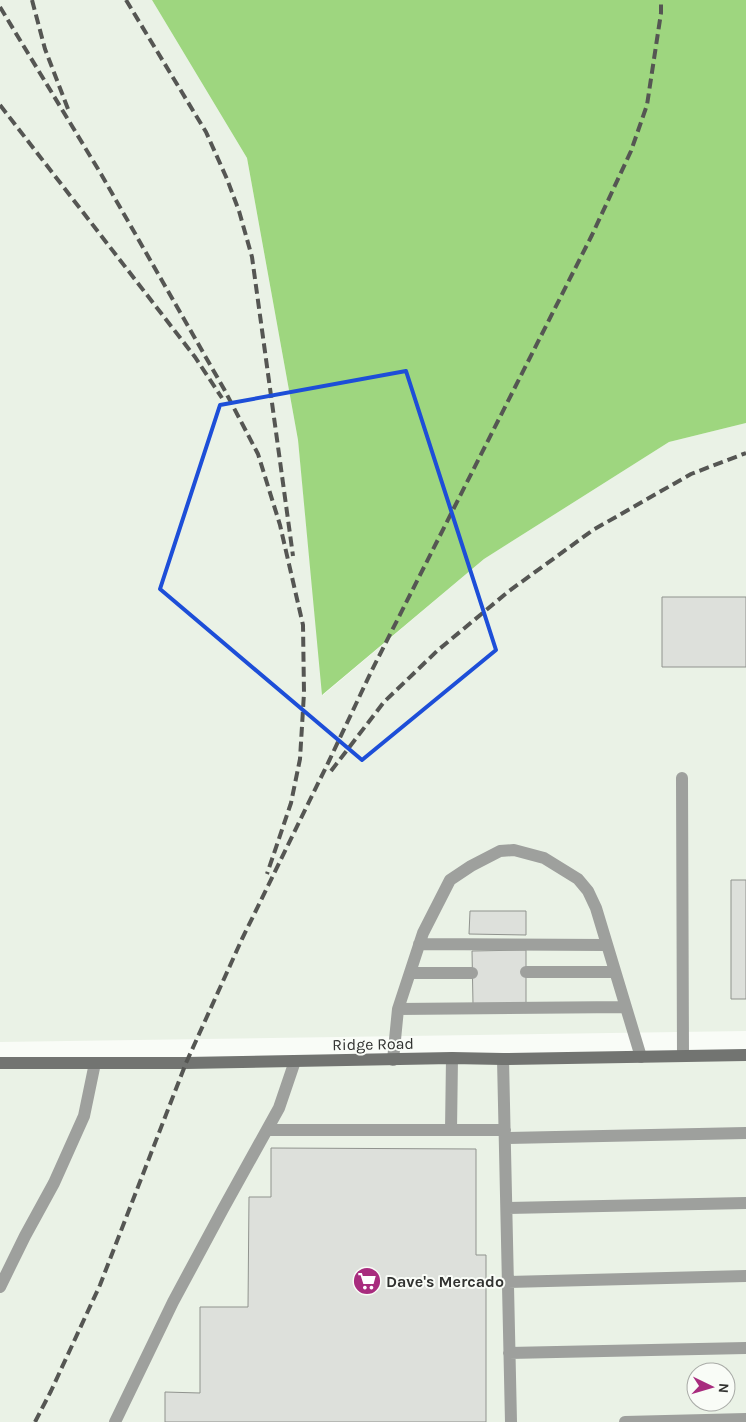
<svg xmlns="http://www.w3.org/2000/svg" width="746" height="1422" viewBox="0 0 746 1422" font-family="Karla,sans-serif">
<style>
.built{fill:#eaf2e6;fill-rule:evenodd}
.forest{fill:#9ed67f}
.building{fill:#dde0db;stroke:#90938e}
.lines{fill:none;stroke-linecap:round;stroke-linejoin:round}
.lane{stroke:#9ea09d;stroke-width:12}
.secondary{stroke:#727471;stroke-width:12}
.rail{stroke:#555653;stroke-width:4;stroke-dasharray:10 5;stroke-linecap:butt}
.marked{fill:none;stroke:#1d4ed8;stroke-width:4;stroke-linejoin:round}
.labels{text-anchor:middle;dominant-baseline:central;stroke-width:4;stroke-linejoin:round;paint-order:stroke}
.street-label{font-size:16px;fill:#313230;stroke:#f9fcf7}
.poi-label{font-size:16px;font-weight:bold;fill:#313230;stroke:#f9fcf7;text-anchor:start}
</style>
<rect width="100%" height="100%" fill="#f9fcf7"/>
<path class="built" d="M0,0H152L247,158L298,440L323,695L484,559L669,442L746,423V1031L0,1042Z
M746,1055V1422H0V1063ZM696,1372H726V1402H696Z"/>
<path class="forest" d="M152,0H746V423L669,442L484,559L322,695L298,440L247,158Z"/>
<path class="building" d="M662,597H746V667H662Z
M731,880H746V999H731Z
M470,911H526V935L469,934Z
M526,950V1003L473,1004L472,951Z
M271,1148L476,1149V1255H486V1422H165V1392L200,1393V1307H248L249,1197H271Z"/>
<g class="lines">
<path class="lane" d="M682,778L683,1056
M419,944L607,945
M526,972H615
M410,973H472
M398,1009L626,1007
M503,1059L511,1422
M393,1060L398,1009L423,933L450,880L471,866L500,851L514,850L544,858L578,879L588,891L596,908L641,1057
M267,1130H505
M451,1130L452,1058
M505,1138L746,1133
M507,1208L746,1203
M508,1282L746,1276
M0,1287L25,1236L54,1183L84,1116L95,1063
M509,1353L746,1348
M115,1422L173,1302L223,1209L279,1108L295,1061
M625,1422L746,1419"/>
<path class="secondary" d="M0,1063H186L452,1058L503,1059L746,1055"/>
<path class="rail" d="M32,0L45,49L68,109
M126,0L206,132L227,179L239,211L252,257L293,556
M0,7L101,174L224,389L258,454L280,525L303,625L304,693L300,759L291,803L267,874
M0,105L195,357L222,398
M331,771L384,702L437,651L509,591L593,530L691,474L746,453
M35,1422L51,1391L100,1285L186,1063L242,939L329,761L372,670L592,235L631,151L647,105L661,13V0"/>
</g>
<path class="marked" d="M406,371L496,650L362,760L160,589L220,405Z"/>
<defs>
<symbol id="supermarket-disc" viewBox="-11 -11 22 22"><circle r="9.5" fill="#a82c7e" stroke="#f9fcf7"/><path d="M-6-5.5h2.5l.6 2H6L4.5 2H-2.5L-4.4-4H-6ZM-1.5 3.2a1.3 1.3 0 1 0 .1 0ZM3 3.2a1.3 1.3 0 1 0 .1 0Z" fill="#fff"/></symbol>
</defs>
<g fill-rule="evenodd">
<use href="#supermarket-disc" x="351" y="1265" width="32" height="32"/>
</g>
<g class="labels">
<g class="street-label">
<text transform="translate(373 1044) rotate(-1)">Ridge Road</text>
</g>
<g class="poi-label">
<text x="386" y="1281">Dave's Mercado</text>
</g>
</g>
<g transform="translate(711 1387) rotate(95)"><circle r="24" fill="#f9fcf7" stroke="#a9aba7"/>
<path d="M0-4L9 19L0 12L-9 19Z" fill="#a82c7e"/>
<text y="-8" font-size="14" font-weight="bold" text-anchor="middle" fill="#313230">N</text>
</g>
</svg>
